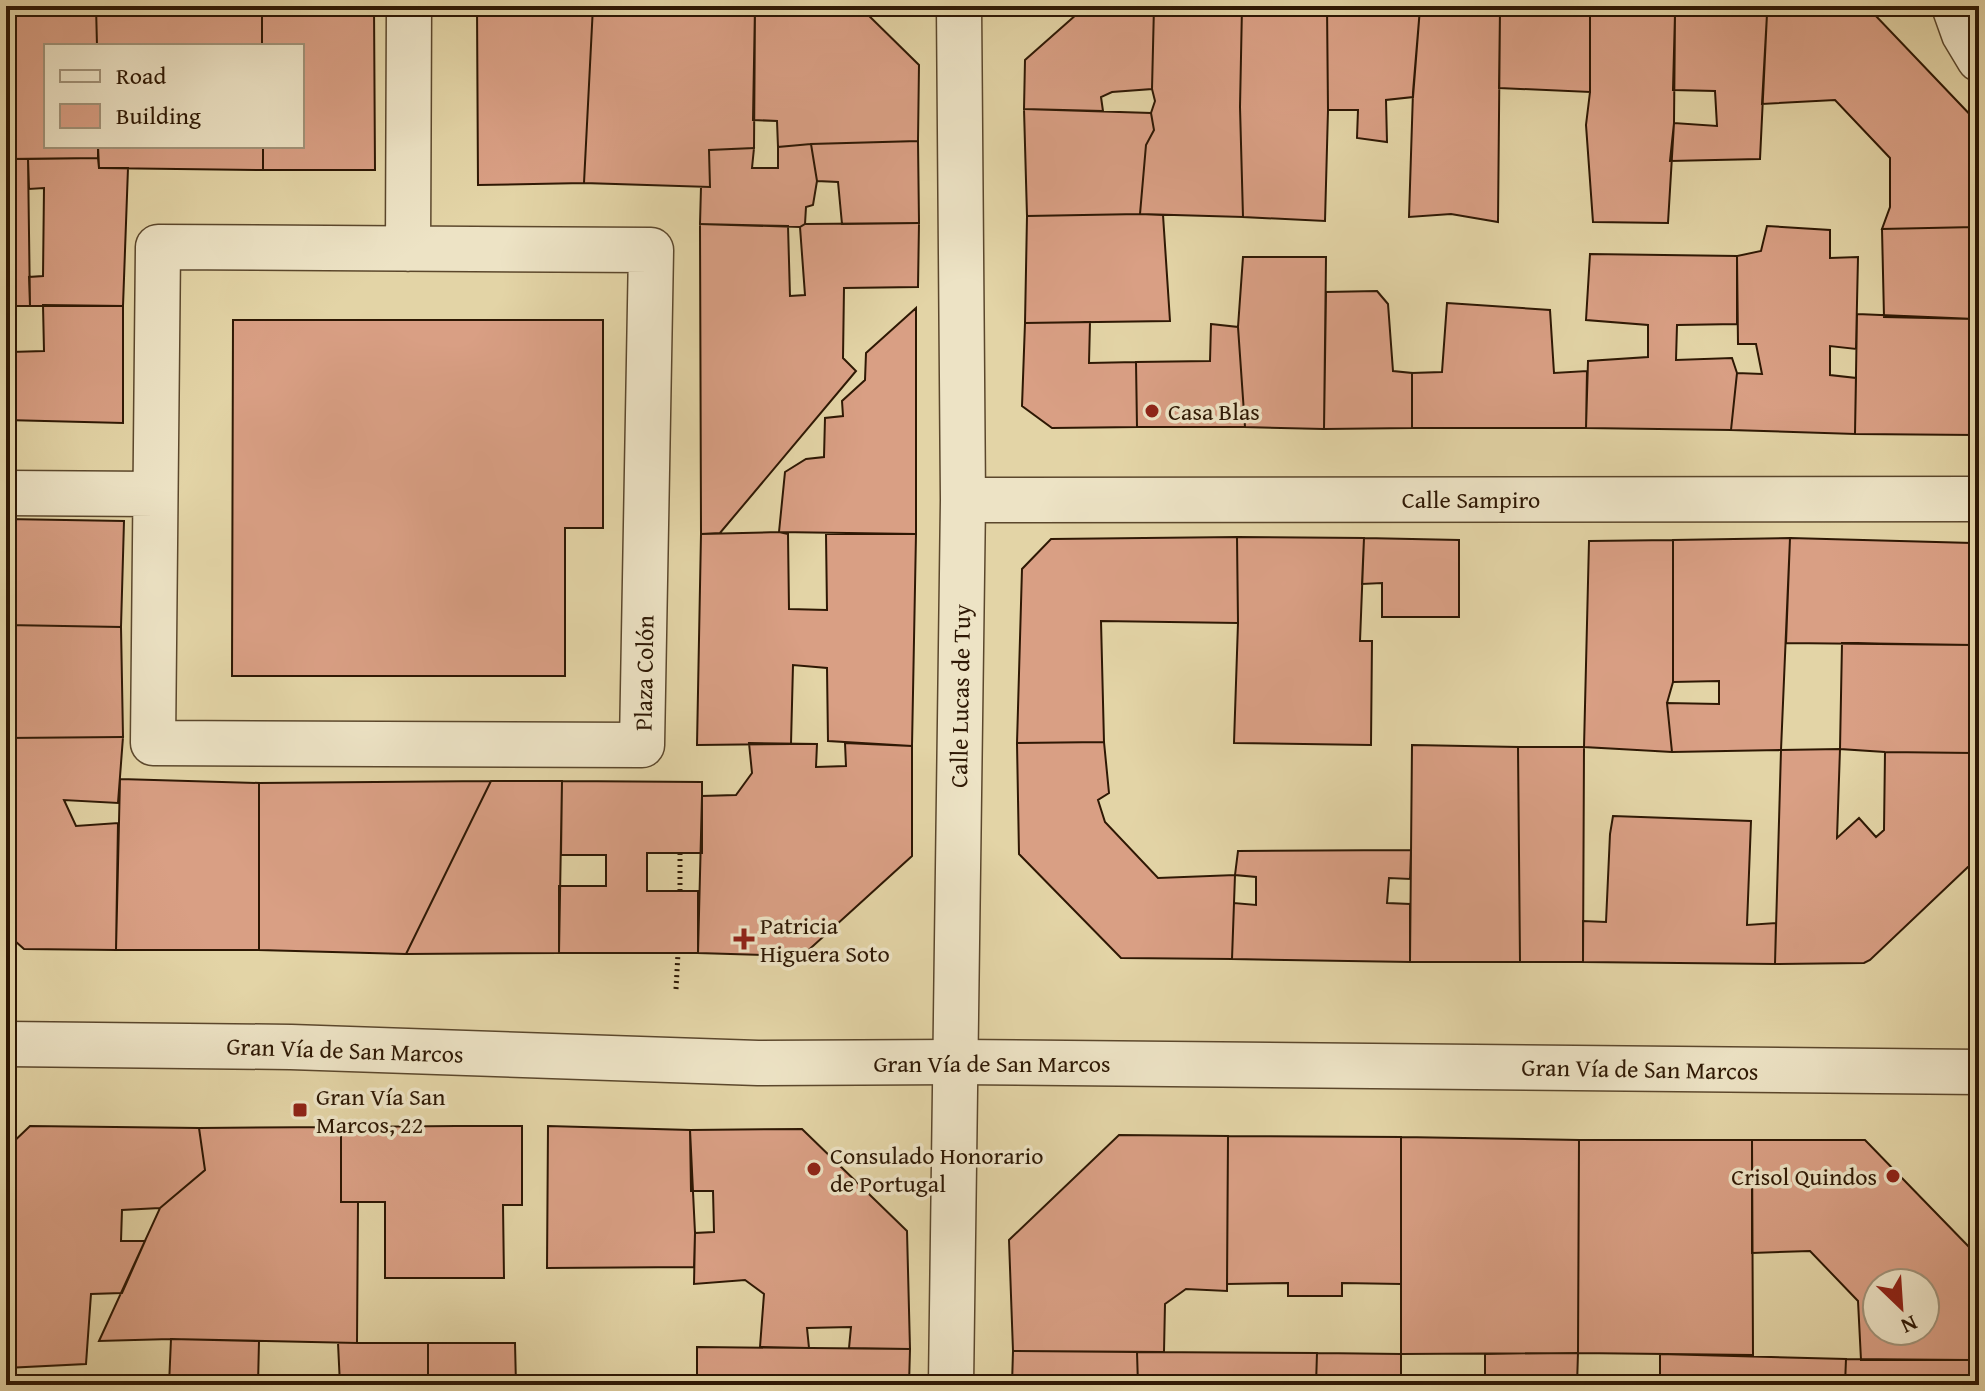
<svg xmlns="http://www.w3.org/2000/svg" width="1985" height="1391" viewBox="0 0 1985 1391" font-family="'Gentium Book Plus',serif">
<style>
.building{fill:#d99f84;stroke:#2e1804;stroke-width:2;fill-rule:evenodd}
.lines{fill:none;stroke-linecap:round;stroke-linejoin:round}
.minor-casing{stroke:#5b472c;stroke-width:47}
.tertiary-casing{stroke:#5b472c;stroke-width:47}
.path{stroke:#2e1804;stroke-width:5;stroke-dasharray:2 4;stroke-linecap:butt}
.minor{stroke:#ede3c5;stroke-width:44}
.tertiary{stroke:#ede3c5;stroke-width:44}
.poi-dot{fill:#8f2418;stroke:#ede3c5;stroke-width:3}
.labels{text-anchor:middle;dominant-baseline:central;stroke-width:7;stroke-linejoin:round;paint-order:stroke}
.poi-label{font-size:24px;fill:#2e1804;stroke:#ede3c5;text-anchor:start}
.street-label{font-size:24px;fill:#2e1804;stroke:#ede3c5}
</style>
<rect width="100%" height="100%" fill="#e3d4a6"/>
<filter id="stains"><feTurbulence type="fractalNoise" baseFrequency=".0025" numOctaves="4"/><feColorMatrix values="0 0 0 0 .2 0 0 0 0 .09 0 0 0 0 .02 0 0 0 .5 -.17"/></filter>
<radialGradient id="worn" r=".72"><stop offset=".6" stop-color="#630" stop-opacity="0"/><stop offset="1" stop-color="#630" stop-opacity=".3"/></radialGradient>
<path class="building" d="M6,6H96L97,46H46V146H98V158L6,159Z
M96,6H262V46H97Z
M262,6H374L375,170H263V146H302L303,97L302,46H262Z
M477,6H593L584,183L478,185Z
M593,6H755L754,148L709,150L710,187L584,183Z
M755,6H859L919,65L918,141L811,144L778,147L777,121L753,120Z
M1086,6H1154L1152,89L1112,92L1101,97L1103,111L1024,109L1025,60Z
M1154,6L1242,7L1240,107L1243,217L1140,214L1146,145L1154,130L1151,113L1155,101L1152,89Z
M1327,6L1420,8L1413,97L1386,100L1387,142L1357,138L1358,110H1328Z
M1327,6L1328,110L1325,221L1243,217L1240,107L1242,7Z
M1420,8L1500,10L1498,222L1451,214L1409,217L1413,92Z
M1500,10L1590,13V92L1499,88Z
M1590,13L1675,14L1674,123L1668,223L1593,222L1586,125L1590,92Z
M1675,14H1767L1760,159L1670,161L1674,123L1717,126L1715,91L1673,90Z
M1767,14L1875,15L1978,123L1975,227L1882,229L1890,207V158L1835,100L1762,104Z
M1024,109L1151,113L1154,130L1146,145L1140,214L1027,216Z
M918,141L919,223L842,224L838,182L817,181L811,144Z
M811,144L817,181L813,205L806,207L805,224L800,227L700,224L701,187H710L709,150L754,148L752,168H778V147Z
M98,146H263V170L99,168Z
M98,158L99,168H128L123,306H30L29,277L43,276L44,188L29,189L28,159Z
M6,159H28L30,306H6Z
M1140,214L1163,215L1170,321L1025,323L1027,216Z
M919,223L918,287L844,288L843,358L856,371L720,533L701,534L700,224L788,226L790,296L805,295L800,227L805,224Z
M1767,226L1830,230V258L1858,257L1856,349L1830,346V375L1856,378L1855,434L1731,430L1737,373L1762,374L1756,344H1738L1737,256L1761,251Z
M1975,227L1974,319L1884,317L1882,229Z
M1590,254L1737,256V324L1677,325L1676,360L1732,358L1737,373L1731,430L1586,428L1588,361L1648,357V325L1586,320Z
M1243,257H1326L1324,429L1245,427L1238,327Z
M1377,291L1388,304L1393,371L1412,373V428L1324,429L1326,292Z
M1447,303L1550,310L1554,373L1587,371L1586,428H1412V373L1442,372Z
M43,305L123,306V423L6,420V306H12L11,352L44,351Z
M916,308V534L779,532L785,472L806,459L824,457L825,418L843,416L842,401L865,380L866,353Z
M1857,314L1974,319L1975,435L1855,434Z
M233,320H603V528H565V676H232Z
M1090,322L1089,363L1136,362L1137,427L1052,428L1022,406L1025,323Z
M1211,324L1238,327L1245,427H1137L1136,362L1210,361Z
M6,519L124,521L121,627L6,625Z
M779,532L788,534L789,609L827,610L826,534H916L912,746L828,741L827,668L793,665L791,744L697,745L701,534Z
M1237,537L1238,623L1101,621L1104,742L1017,743L1022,569L1051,539Z
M1237,537L1364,538L1360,641H1372L1371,745L1234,743L1238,623Z
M1364,538L1459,540V617H1382V583L1362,584Z
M1790,538L1972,543V645L1786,643Z
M1790,538L1781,750L1672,752L1667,703L1719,704V681L1673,682V540Z
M1673,540V682L1667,703L1672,752L1584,747L1589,541Z
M6,625L121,627L123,737L6,738Z
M1842,643L1972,645L1973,753L1885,752L1840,749Z
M123,737L118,803L64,800L76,826L118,823L116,950L24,949L6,933V738Z
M1104,742L1109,793L1098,800L1105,822L1158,878L1235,875L1232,959L1121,958L1019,854L1017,743Z
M749,743L817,744L816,767L846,766L845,743L912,746V856L802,956L698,953L702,796L736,795L752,773Z
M1412,745L1518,747L1520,962H1410Z
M1518,747H1584L1583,962H1520Z
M1840,749L1837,838L1859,818L1876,837L1884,830L1885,752L1973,753L1969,866L1870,960L1864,963L1775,964L1781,750Z
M120,779L259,783V950H116Z
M491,781L406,954L259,950V783Z
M491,781H562L559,953L406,954Z
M562,781L702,782V853H647V891H698V953H559V886H606V855H561Z
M1613,816L1751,821L1747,925L1776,923L1775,964L1583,962V921L1606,922L1610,834Z
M1411,850L1410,879L1389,878L1387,903L1410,904V962L1232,959L1234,903L1256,905V877L1235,875L1238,851Z
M30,1126L199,1128L205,1170L160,1208L122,1210L121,1241H145L122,1293L91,1294L86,1364L6,1368V1375V1149Z
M456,1126H522V1205H503L504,1278H385V1202H341V1127Z
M548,1126L690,1130L695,1233L694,1267L547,1268Z
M341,1127V1202H358L357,1343L171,1339L99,1341L160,1208L205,1170L199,1128Z
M802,1129L907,1231L910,1349L849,1348L851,1327L807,1328L809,1348L760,1347L764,1294L745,1280L694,1284L695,1233L714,1232L713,1191H691L690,1130Z
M1119,1135L1228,1136L1227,1291L1186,1289L1165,1304L1164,1352L1013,1351L1009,1240Z
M1228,1136L1401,1137V1284L1342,1283V1296H1288V1283L1227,1284Z
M1401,1137L1579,1140L1578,1353L1401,1354Z
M1579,1140H1752L1753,1355L1578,1353Z
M1752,1140H1865L1971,1249L1970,1360H1861L1858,1301L1810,1251L1752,1253ZM1877,1283H1925V1331H1877Z
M171,1339L259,1341L258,1385H169Z
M338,1343H428V1385H340Z
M428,1343H515L516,1385H428Z
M697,1347L910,1349L909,1385H697Z
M1013,1351L1137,1352L1138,1385H1012Z
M1137,1352L1317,1353L1316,1385H1138Z
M1317,1353L1401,1354V1385H1316Z
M1578,1353L1577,1385H1485V1354Z
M1660,1354L1846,1359L1845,1385H1660Z
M1846,1359L1970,1360V1385H1845Z"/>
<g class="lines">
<defs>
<path id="minor" d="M1954,6L1964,34L1979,59
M158,247L651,250L642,745L153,743Z
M408,249L409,6
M6,493L155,494
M963,500L1979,499
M951,1385L963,500L959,6"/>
<path id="tertiary" d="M6,1044L291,1047L758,1063L957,1062L1979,1072"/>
</defs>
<use href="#minor" class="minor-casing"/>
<use href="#tertiary" class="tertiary-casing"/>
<path class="path" d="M680,891V853
M676,989L678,953"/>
<use href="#minor" class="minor"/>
<use href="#tertiary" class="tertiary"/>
</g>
<g class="poi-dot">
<circle cx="1152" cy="411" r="8"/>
<path d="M740 927h8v8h8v8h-8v8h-8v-8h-8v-8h8z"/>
<rect x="292" y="1102" width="16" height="16" rx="4"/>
<circle cx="814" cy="1169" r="8"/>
<circle cx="1893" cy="1176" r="8"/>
</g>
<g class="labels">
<g class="poi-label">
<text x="1168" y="411">Casa Blas</text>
<text x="760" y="925">Patricia<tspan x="760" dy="28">Higuera Soto</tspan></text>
<text x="316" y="1096">Gran Vía San<tspan x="316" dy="28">Marcos, 22</tspan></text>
<text x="830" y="1155">Consulado Honorario<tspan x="830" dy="28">de Portugal</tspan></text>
<text x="1877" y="1176" text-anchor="end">Crisol Quindos</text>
</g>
<g class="street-label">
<text x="1471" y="499">Calle Sampiro</text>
<text transform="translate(644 673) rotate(-89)">Plaza Colón</text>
<text transform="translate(960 696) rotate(-89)">Calle Lucas de Tuy</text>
<text transform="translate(345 1050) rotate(2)">Gran Vía de San Marcos</text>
<text x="992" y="1063">Gran Vía de San Marcos</text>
<text transform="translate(1640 1069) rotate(1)">Gran Vía de San Marcos</text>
</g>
</g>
<rect width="1985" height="1391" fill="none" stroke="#e3d4a6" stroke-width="32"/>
<rect x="8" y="8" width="1969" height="1375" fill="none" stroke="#2e1804" stroke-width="4"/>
<rect x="16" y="16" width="1953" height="1359" fill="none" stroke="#2e1804" stroke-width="2"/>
<rect x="44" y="44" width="260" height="104" fill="#ede3c5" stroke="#a19278" stroke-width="2"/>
<rect x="60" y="70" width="40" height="12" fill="#ede3c5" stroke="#a19278" stroke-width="2"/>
<text x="116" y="84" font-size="24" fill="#2e1804">Road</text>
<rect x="60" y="104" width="40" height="24" fill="#d99f84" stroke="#a19278" stroke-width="2"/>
<text x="116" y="124" font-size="24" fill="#2e1804">Building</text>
<g transform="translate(1901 1307) rotate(155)"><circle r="38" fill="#ede3c5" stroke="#a19278" stroke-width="2"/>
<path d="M0-6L14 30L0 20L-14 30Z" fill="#8f2418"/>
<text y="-12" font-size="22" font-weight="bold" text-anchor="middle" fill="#2e1804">N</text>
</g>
<rect width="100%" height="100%" filter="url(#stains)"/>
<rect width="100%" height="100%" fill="url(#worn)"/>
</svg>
